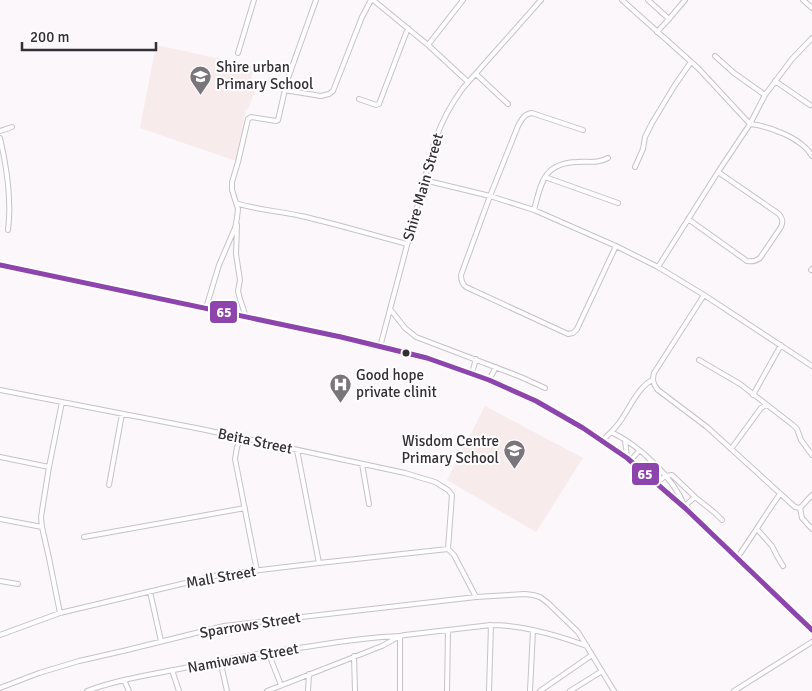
<svg xmlns="http://www.w3.org/2000/svg" width="812" height="691" viewBox="0 0 812 691" font-family="Signika,sans-serif">
<style>
.education{fill:#f8ebeb}
.lines{fill:none;stroke-linecap:round;stroke-linejoin:round}
.street-casing{stroke:#c7c2c7;stroke-width:6}
.secondary-casing{stroke:#c7c2c7;stroke-width:8}
.street{stroke:#fefefe;stroke-width:4}
.secondary{stroke:#fefefe;stroke-width:5}
.bus-1-casing{stroke:#fff;stroke-width:9}
.bus-1{stroke:#8e44ad;stroke-width:5}
.bus-dot{fill:#352e36;stroke:#fff;stroke-width:2}
.labels{text-anchor:middle;dominant-baseline:central;stroke-width:4;stroke-linejoin:round;paint-order:stroke}
.poi-label{font-size:15px;fill:#352e36;stroke:#fff;text-anchor:start}
.street-label{font-size:15px;fill:#352e36;stroke:#fff}
.line-badge{stroke:#fff;stroke-width:2}
.badge-label{font-size:14px;text-anchor:middle;font-weight:bold;fill:#fff}
</style>
<rect width="100%" height="100%" fill="#fbf7fb"/>
<path class="education" d="M156,45L254,66L251,80L258,83L248,109L246,108L236,161L140,128Z
M485,406L583,458L536,532L447,480Z"/>
<g class="lines">
<defs>
<path id="street" d="M373,0L428,45L468,82
M622,0L698,68L750,124C769,126 802,138 812,156
M648,0L669,19L685,0
M803,0L812,8
M657,32L669,19
M428,45L463,0
M238,53L254,0
M715,56L734,73L765,95
M476,74L508,104
M775,81L810,105
M284,90L321,96L329,94L333,91L362,17L371,0
M359,99L376,105L379,104L408,28
M583,130L532,113C524,114 522,119 518,126L490,196L461,275C461,281 462,284 466,287L568,334L573,333L577,329L616,246
M0,131L12,127
M0,138C7,168 12,199 8,230
M635,167L643,149L645,137L652,123L675,85L691,62
M545,177L618,203
M424,180L490,196L534,210L616,246L658,267L704,295L812,366
M236,203C257,210 279,211 301,216C337,224 372,235 407,244
M534,210C541,184 543,163 577,162C589,161 597,164 608,158
M688,219L747,261C753,262 756,261 760,258L781,227C783,222 783,219 779,214L718,172
M237,225L236,254L240,280L238,291L240,299L246,317
M658,267L718,172L750,124L765,95L792,59L812,38
M811,270L812,269
M704,295L654,373C652,380 653,384 658,390L707,427L795,507L800,508L812,495
M206,308L219,265L235,228L237,218L238,209L232,190V182L238,162L248,119L251,117L276,121L278,120L287,81L316,0
M390,309L405,328L416,337L521,377L545,388
M380,347L435,140C442,121 451,104 463,88L541,0
M699,360L740,384L793,425L797,429L801,440L812,455
M472,373L476,359
M489,380L496,367
M0,390L201,429L405,473L435,482L443,487L448,490L452,495L448,549
M753,395L781,345
M611,432C639,445 674,478 685,507
M241,438L237,447L235,459L257,571
M625,440L627,458
M602,441C609,434 616,428 621,420C629,409 640,384 653,380
M731,449L761,408L766,405
M297,450L319,563
M0,457L49,467
M630,461L639,451
M362,464L369,504
M657,483L665,476L672,475L695,497L715,513L722,520
M109,485L122,414
M685,508L687,504L695,497
M800,508L802,518L812,529
M0,519L42,527
M757,529L772,546L777,556L783,566
M84,537L245,508
M448,549L454,555L476,597
M737,558C752,537 765,515 780,494
M0,581L18,584
M150,592L161,641
M60,613L49,558L42,527L41,517L49,467L62,402
M0,635L60,613L219,575L319,563L448,549
M268,652L281,685
M354,656L355,691
M220,660L227,691
M172,670L179,691
M124,680L129,691
M0,688L39,673L79,661L123,651L224,626L476,597L525,594L533,595L540,597L548,603L578,632L614,691
M87,691C116,680 148,675 179,669C221,660 263,652 306,647C337,642 369,637 400,636V691
M267,691L382,646L400,636L405,635L491,625C524,625 557,635 587,646
M308,691L309,674
M447,691L448,630
M489,691L491,625
M530,691L533,630
M540,691L592,655
M570,691L602,671
M734,691L812,642"/>
<path id="secondary" d="M0,265L341,337L427,358L489,380L536,401L583,428L627,458L686,509L812,630"/>
</defs>
<use href="#street" class="street-casing"/>
<use href="#secondary" class="secondary-casing"/>
<use href="#street" class="street"/>
<use href="#secondary" class="secondary"/>
<defs>
<path id="bus-1" d="M0,265L341,337L427,358L489,380L536,401L583,428L627,458L686,509L812,630"/>
</defs>
<use href="#bus-1" class="bus-1-casing"/>
<use href="#bus-1" class="bus-1"/>
</g>
<defs>
<symbol id="school-pin" viewBox="-11 -11 22 30"><path d="M0 17L-7.5 6A9.5 9.5 0 1 1 7.5 6Z" fill="#7a747b" stroke="#fff"/><path d="M0-5L7-2L0 1L-7-2ZM-4 1L0 2.5L4 1V4Q0 6-4 4Z" fill="#fff"/></symbol>
<symbol id="hospital-pin" viewBox="-11 -11 22 30"><path d="M0 17L-7.5 6A9.5 9.5 0 1 1 7.5 6Z" fill="#7a747b" stroke="#fff"/><path d="M-5-5h3v3.5h4V-5h3V5h-3V1.5h-4V5h-3Z" fill="#fff"/></symbol>
</defs>
<g fill-rule="evenodd">
<use href="#school-pin" x="188" y="64" width="25" height="34"/>
<use href="#hospital-pin" x="328" y="372" width="25" height="34"/>
<use href="#school-pin" x="502" y="438" width="25" height="34"/>
</g>
<circle class="bus-dot" cx="406" cy="353" r="4.5"/>
<g class="labels">
<g class="poi-label">
<text x="216" y="67">Shire urban<tspan x="216" dy="17">Primary School</tspan></text>
<text x="356" y="375">Good hope<tspan x="356" dy="17">private clinit</tspan></text>
<text x="499" y="441" text-anchor="end">Wisdom Centre<tspan x="499" dy="17">Primary School</tspan></text>
</g>
<g class="street-label">
<text transform="translate(423 187) rotate(-74)">Shire Main Street</text>
<text transform="translate(255 441) rotate(12)">Beita Street</text>
<text transform="translate(221 577) rotate(-10)">Mall Street</text>
<text transform="translate(250 625) rotate(-9)">Sparrows Street</text>
<text transform="translate(243 658) rotate(-10)">Namiwawa Street</text>
</g>
</g>
<g class="line-badge">
<rect x="209" y="300" width="29" height="24" rx="5" fill="#8e44ad"/>
<rect x="631" y="462" width="29" height="24" rx="5" fill="#8e44ad"/>
</g>
<g class="badge-label">
<text x="224" y="317">65</text>
<text x="645" y="479">65</text>
</g>
<path d="M22 42v8h134v-8" fill="none" stroke="#352e36" stroke-width="2.5"/>
<text x="30" y="42" font-size="15" fill="#352e36" stroke="#ffffff" stroke-width="4" paint-order="stroke">200 m</text>
</svg>
